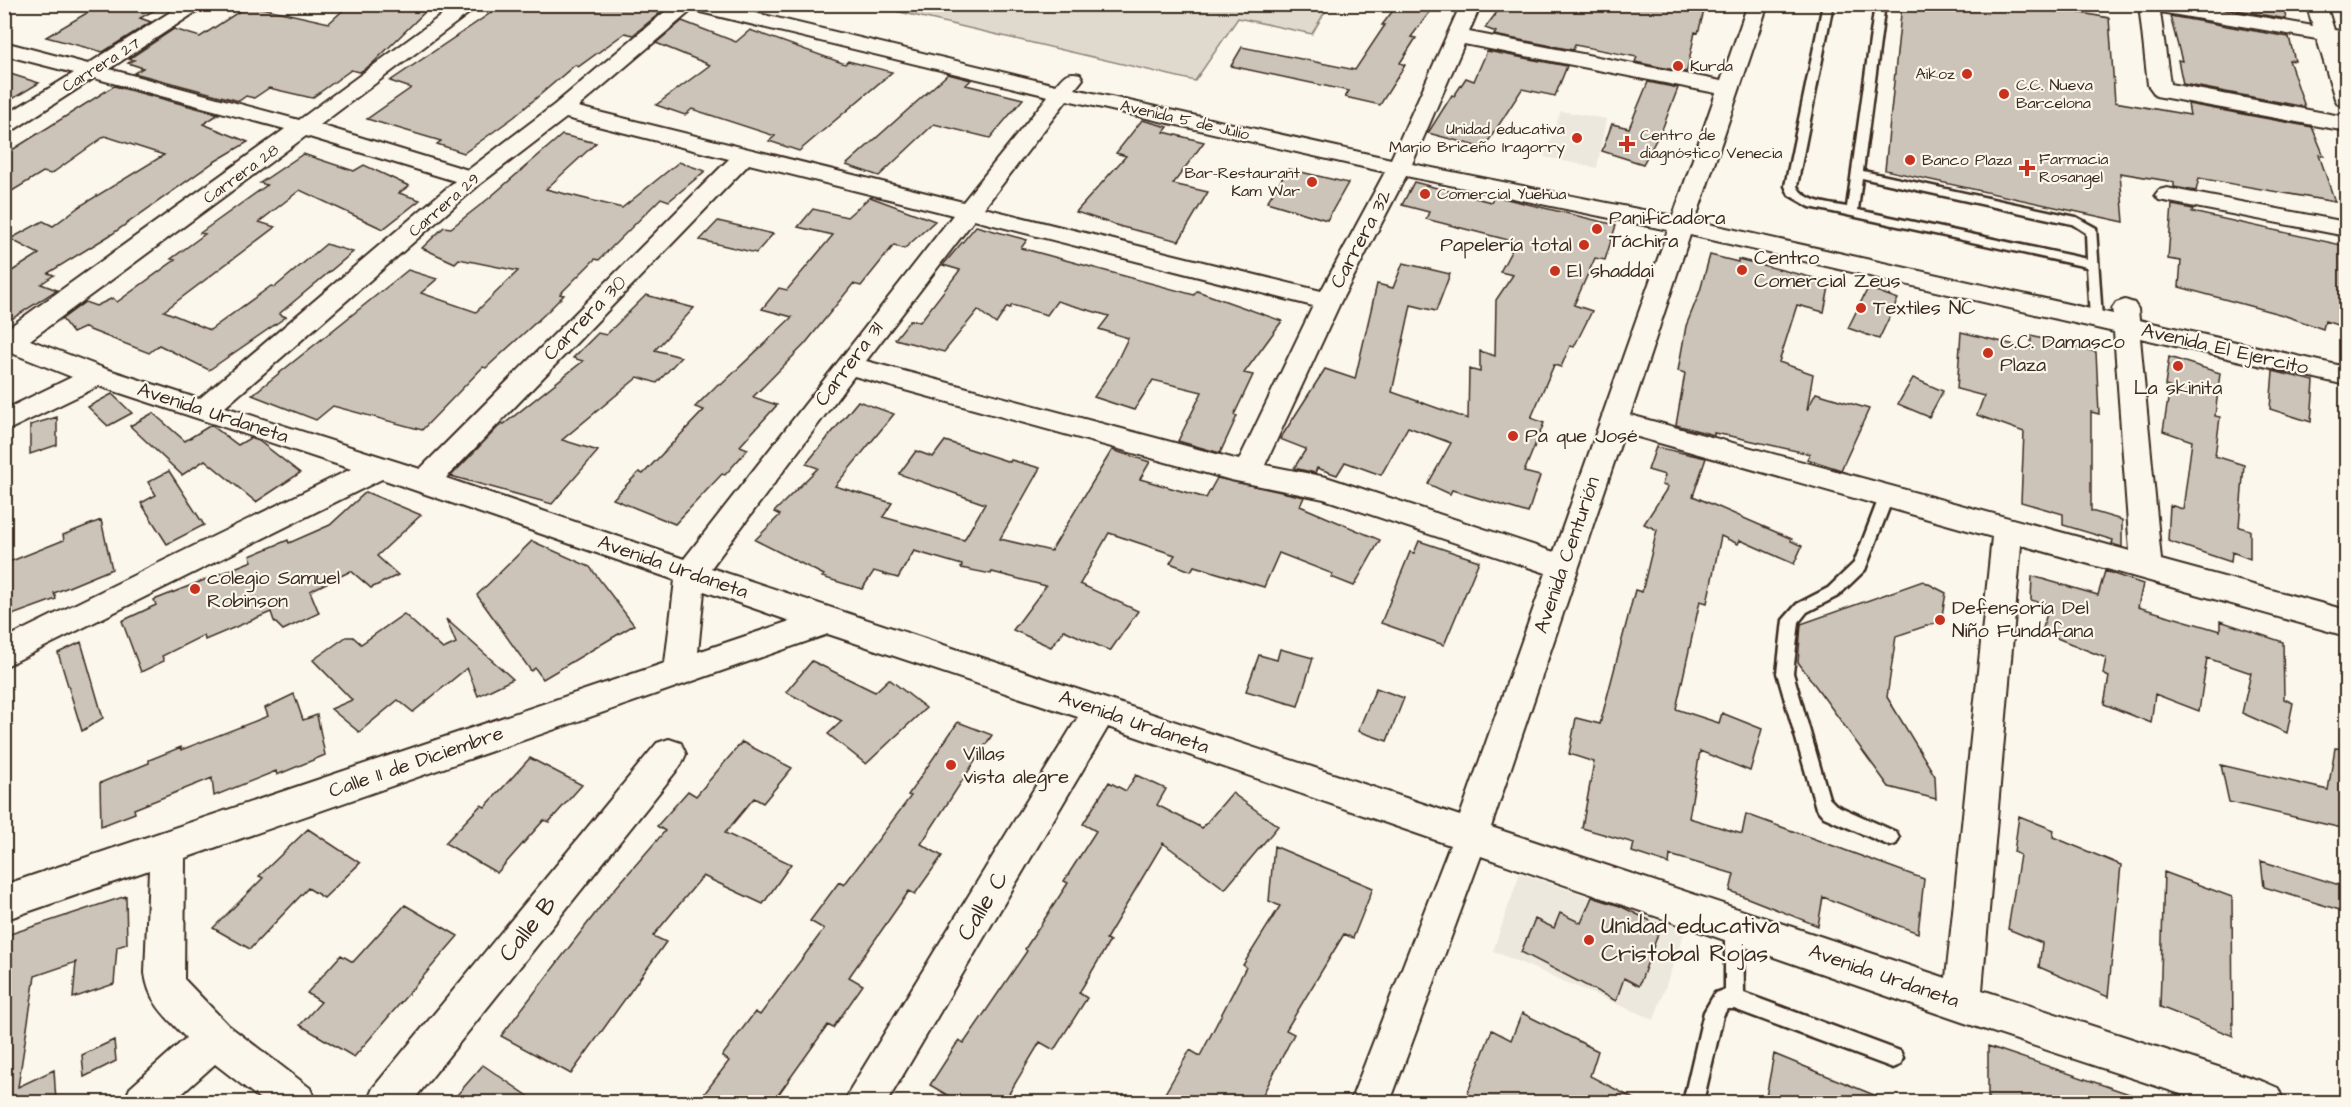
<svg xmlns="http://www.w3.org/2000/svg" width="2351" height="1107" viewBox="0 0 2351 1107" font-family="'Architects Daughter',sans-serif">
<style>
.built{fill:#ede8dd}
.green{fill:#dfd9ce;stroke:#8d8276;stroke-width:1.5}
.building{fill:#ccc4b9;stroke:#3b2a1e;stroke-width:1.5}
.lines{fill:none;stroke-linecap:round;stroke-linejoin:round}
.lane-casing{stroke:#3b2a1e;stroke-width:5}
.street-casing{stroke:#3b2a1e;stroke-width:4}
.lane{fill:#fbf7ec;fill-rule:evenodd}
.street{fill:#fbf7ec;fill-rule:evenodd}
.poi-dot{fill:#c8321e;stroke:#fbf7ec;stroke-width:2}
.labels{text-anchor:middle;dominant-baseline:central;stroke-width:4.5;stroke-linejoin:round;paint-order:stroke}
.far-street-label{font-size:16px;fill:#3b2a1e;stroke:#fbf7ec}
.far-poi-label{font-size:16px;fill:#3b2a1e;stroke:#fbf7ec;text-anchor:start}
.poi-label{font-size:20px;fill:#3b2a1e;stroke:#fbf7ec;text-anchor:start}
.street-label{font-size:20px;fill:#3b2a1e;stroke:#fbf7ec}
.near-street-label{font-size:24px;fill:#3b2a1e;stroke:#fbf7ec}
.near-poi-label{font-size:24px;fill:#3b2a1e;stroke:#fbf7ec;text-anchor:start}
</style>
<rect width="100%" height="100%" fill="#fbf7ec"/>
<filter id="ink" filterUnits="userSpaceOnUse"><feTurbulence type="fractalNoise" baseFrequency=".0167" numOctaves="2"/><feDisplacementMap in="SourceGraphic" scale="12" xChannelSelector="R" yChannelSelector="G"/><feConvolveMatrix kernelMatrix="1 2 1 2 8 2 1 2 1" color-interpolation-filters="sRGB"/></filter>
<g filter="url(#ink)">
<path class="built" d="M1561,111L1606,119L1597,168L1544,157Z
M1520,873L1685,930L1654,1020L1493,951Z"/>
<path class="green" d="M870,5H1329L1312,34L1238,18L1195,81Z"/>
<path class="building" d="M102,4H166L140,18L151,22L103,52L46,37Z
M350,4H433L371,65L360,72L351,70L312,98L269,88L254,98L246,96L239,101L134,73L143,68L128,63L134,60L129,59L174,29L200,37L249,5L329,23Z
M504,4H636L660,13L633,35L625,33L578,67L575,65L514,117L464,153L437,144L441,141L367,119L411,88L390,81Z
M1398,4H1436L1411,37L1416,38L1400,63L1405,65L1380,105L1345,97L1349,91L1231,66L1242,47L1355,70L1385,25H1382Z
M1503,4H1706L1698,33L1695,32L1687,71L1684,72L1635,62L1637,57L1575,45L1573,50L1494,35L1496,32L1485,28Z
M1902,4H2032L2109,18L2115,102L2190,115L2188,104L2312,127L2324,156L2319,155L2335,202L2199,178L2196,191L2174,187V182L2120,173L2124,222L1885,170Z
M2203,4H2283L2286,19Z
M2170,16L2289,37L2295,61L2289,60L2305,107L2183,84L2178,60L2182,61Z
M682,21L736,42L750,30L845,64L848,61L892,72L799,151L769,141L775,136L692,109L685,115L656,105L710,65L656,43Z
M1487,51L1567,66L1555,96L1522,89L1484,148L1428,133L1452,95L1454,96L1466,78L1474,81Z
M4,72L39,83L4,104Z
M948,74L971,80L966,85L1023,99L990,138L934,124L879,176L846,165Z
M1648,82L1678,88L1663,127L1643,164L1602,151L1612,124L1629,128Z
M114,86L219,114L203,124L248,142L214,162L112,234L48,273L54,275L41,284L57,290L4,324V276L39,254L10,239L43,221L53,226L80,206L164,155L105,136L51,174L43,172L4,196V155Z
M1142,120L1168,127L1164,132L1204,142L1173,184L1208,192L1179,241L1122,227L1076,212L1126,156L1116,153Z
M562,135L596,143L546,189L622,208L679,162L705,171L669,201L661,198L599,260L595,259L560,294L564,295L546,313L486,368L483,367L422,430L333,406L316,420L252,395L408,270L437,279L421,293L476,312L518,271L459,259L455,263L422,248L444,227L451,228L488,199Z
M303,154L354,171L364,165L409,186L399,193L420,200L383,229L300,190L259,222L275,227L164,311L210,330L271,286L275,287L326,244L353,252L279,314L286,317L209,370L159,345L149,353L90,330L86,327L73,333L62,319L85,302L96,306L113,298L117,302L175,260L171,259L205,234L200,233L267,185L260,183Z
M1288,169L1348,183L1327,220L1267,202Z
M1414,182L1491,202L1494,196L1616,225L1605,260L1595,258L1574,305L1592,311L1574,347L1570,346L1561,367L1554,365L1531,418L1544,423L1524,472L1540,476L1528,513L1452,490L1450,494L1428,484L1451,443L1408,427L1381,475L1345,462L1337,475L1317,468L1315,473L1294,468L1306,449L1280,439L1325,369L1355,379L1377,284L1393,288L1403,263L1450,274L1436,311L1411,305L1392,392L1468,419L1469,369L1480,372V351L1495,356L1496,300L1513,275L1500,272L1516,242L1426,219L1429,212L1402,205Z
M870,197L935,221L904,249L894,245L861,286L853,284L805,344L753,397L777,405L740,446L748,449L725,475L722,474L675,524L613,499L639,472L643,474L704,410L695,407L718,384L721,385L792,317L762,309L779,288L787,290L833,235L798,227L813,209L847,217Z
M2172,205L2193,209L2192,212L2346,246V328L2325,321L2323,329L2283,315L2179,287L2181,261L2168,259Z
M718,221L773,234L756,253L700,240Z
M976,226L1027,240L1021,248L1194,295L1197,291L1282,321L1244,373L1253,375L1234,415L1237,416L1220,453L1178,441L1202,392L1153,380L1134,410L1094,397L1114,367L1128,338L1099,329L1109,316L1057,301L1047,315L1012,305L1010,308L1007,307L996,324L978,310L944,352L895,339L910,320L920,322L960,270L943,265Z
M1710,255L1738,262V259L1830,282L1824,312L1797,305L1779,362L1813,374L1807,410L1816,393L1869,409L1841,470L1807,459L1810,454L1735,437L1714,433V435L1676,425L1685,373L1678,371L1686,326L1700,291Z
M1868,288L1898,299L1879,339L1848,328Z
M646,295L694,308L655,350L681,357L657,383L638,377L562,440L598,451L552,504L451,476L502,423L504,424L583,361L573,358L598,333L606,335Z
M1961,332L2031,349V336L2096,352L2099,414L2091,412V511L2122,520V547L2112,544L2113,540L2063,525V514L2021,502L2024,432L1977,415L1984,396L1957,389Z
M2169,357L2220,373L2215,416L2220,417L2215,456L2244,465L2239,527L2250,530V559L2232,552L2231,562L2168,541L2170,505L2183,509L2192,441L2163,431L2170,387L2165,386Z
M2273,371L2314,381L2311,422L2270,409Z
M1913,378L1943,391L1929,417L1898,404Z
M112,394L132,413L108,426L88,407Z
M858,401L894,414L835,486L892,503L883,517L964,540L985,504L899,474L916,451L933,457L945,441L1010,462L1011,460L1040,468L1000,539L1051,551L1112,450L1150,462L1140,479L1206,498L1217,478L1304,497L1300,506L1380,540L1354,586L1331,577L1333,574L1279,553L1264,587L1194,566L1191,571L1170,563L1175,555L1109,533L1080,584L1138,611L1110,651L1064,630L1051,647L1013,630L1046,586L992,572L991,574L961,568L962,565L914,551L898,578L874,571L862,589L822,577L824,575L755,540L780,515L774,512L818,468L806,464Z
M153,413L185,441L211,425L238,445L250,438L259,441L300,473L256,502L205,460L182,475L130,426Z
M57,417V445L30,454V425Z
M1656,447L1706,458L1693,496L1792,539L1791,541L1802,546L1794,564L1740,540L1738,544L1721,536L1707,603L1700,601L1676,709L1719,723L1722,713L1762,729L1750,771L1700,751L1689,818L1742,834L1746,814L1924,879L1918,933L1823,897L1818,926L1730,891L1734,874L1670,855L1669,864L1632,852L1634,843L1582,828L1594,762L1569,754L1576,718L1600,724L1635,590L1642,592L1657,530L1644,524L1668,487L1662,485L1665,475L1648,470Z
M169,471L204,525L167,544L141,503L156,495L148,482Z
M366,492L421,515L377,556L398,575L371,588L351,571L310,591L319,613L283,630L274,621L271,612L205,640L204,635L162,656L164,661L141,672L122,621L156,605L154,600L252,561L250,556L288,540L289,543L330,525Z
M101,520L112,569L54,593L56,599L4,618V564L64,540L63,535Z
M532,541L590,567L634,625L543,679L535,668L531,671L477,595Z
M1419,541L1479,561L1444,645L1381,623L1410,552L1414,553Z
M2105,571L2143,584L2138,607L2220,631V621L2283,642L2284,699L2293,703L2287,733L2242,713L2251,673L2207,658L2199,711L2155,694L2151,723L2104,704L2109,677L2103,674L2106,658L2042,632L2049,605L2031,600L2032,576L2098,595Z
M1923,581L1946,593L1941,621L1896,636L1887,697L1935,776L1936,799L1889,787L1798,662L1801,624Z
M404,614L443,649L456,643L446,619L513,679L478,696L467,668L413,712L398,700L359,732L331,709L352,700L313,660L346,637H353L361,644Z
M81,642L103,718L82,731L58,653Z
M1280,649L1313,658L1298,706L1246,691L1259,655L1277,660Z
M812,661L875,692L889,679L926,708L866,764L828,734L842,721L786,692Z
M1376,688L1404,698L1387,741L1358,731Z
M294,694L303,720L317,715L325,755L277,775L276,771L214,796L212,778L134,809L135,813L101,826L100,783L149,763V760L181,747V750L268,716L265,708Z
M958,722L992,735L921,844L942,856L915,894L909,891L849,977L863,985L833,1028L828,1025L773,1102H698L729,1061L722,1056L755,1012L760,1015L824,929L810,921L839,882L844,885L911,796L908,795Z
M742,742L792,768L763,803L754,798L725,833L791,864L763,904L703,876L653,936L666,942L571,1074L501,1036L607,898L665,831L657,826L688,791L696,796Z
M2335,748L2346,749V829L2229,802L2221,765L2328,790Z
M530,758L582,785L549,822L544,820L497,873L445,843L481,805L485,807Z
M1136,775L1166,789L1157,805L1202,828L1232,793L1278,826L1225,889L1163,843L1106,939L1110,941L1079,993L1087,998L1054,1050L1040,1042L1004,1102H959L930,1085L959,1040L964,1043L1027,951L1025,949L1068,883L1064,881L1096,831L1083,824L1109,782L1126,791Z
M2019,816L2054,830L2053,837L2121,865L2108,997L2039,967L2042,943L2008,929L2020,855L2014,852Z
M308,829L360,863L324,898L308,888L250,949L213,928L263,878L259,876Z
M1274,846L1373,888L1353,938L1344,934L1286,1030L1294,1034L1259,1102H1160L1190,1050L1200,1056L1246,967L1243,965L1280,906L1269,901Z
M2261,861L2346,887V912L2264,887Z
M2164,872L2232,897L2233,1036L2160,1007Z
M126,896L127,944L117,947L114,984L73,998L76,962L35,976L18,1087L54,1070L56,1102H4V1093L9,1091H4V936Z
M1592,897L1620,906L1661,926L1639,986L1624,978L1616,1001L1521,952L1535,919L1554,928L1560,913L1581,923Z
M405,905L458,936L354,1057L300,1025L321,1002L307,993L341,955L353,962Z
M1522,1013L1598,1051L1590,1076L1640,1102H1464L1492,1030L1511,1040Z
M114,1040L116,1061L84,1077L82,1055Z
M1988,1046L2144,1099L2143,1102H1988Z
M1774,1054L1891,1102H1765Z
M483,1065L537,1102H451Z"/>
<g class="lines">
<defs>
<path id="lane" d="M1823,4H1833L1797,186C1804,202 1831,204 1847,207L1875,4H1885L1863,171L2076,217L2096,228L2102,319L2101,322L2096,323L2090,319L2087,267L1810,207L1789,195L1785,186ZM1862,178L2072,224L2086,233L2087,259L1858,210Z
M1887,490L1892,491L1894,495L1865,570L1838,596L1807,612L1799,622L1793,673L1829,798L1836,805L1896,832L1899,838L1896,844L1890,846L1824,817L1816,808L1777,673L1783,620L1797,604L1828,588L1854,563L1880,495L1882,491Z
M1734,916L1741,919L1743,925L1744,993L1900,1051L1903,1058L1900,1065L1893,1068L1734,1009H1727L1723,1016L1703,1102H1683L1704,1012L1715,993L1725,990V925L1727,919Z"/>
<path id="street" d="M183,4H208L109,69L299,120L457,4H481L320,125L468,170L554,105L674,4H718L1056,85C1064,75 1067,71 1080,74L1083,79L1075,89L1391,159L1461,4H1481L1469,32L1721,81L1748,4H1768L1695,221L2113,314L2112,309L2116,303L2125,300L2134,303L2138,309L2139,320L2346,367V385L2140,338L2161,560L2346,610V636L2021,545L1982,990L2264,1082L2278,1088L2284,1102H2205L1962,1022L1481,856L1390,1102H1350L1450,845L1108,727L887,1102H845L851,1088L1078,717L828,634L185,858L184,979L228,1025L310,1088L316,1102H264L215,1064L173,1102H124L130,1088L186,1038C166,1016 149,1004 145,973L149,870L4,920V885L665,663L675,580L382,479L4,667V639L351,469L99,386L4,432V410L72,377L4,350V331L285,129L94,78L12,131L4,133V116L74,73L4,55V42L88,64ZM692,10L1048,96L963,202L578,107ZM1464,44L1716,93L1673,216L1412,164ZM1067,100L1385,172L1321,291L984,208ZM566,118L729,159L420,469L225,407L480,184ZM306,136L455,181L199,399L106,369L30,340ZM749,164L953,215L684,559L446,478ZM1406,176L1668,230L1554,552L1326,477L1265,465L1341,301ZM974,220L1313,306L1239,460L866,361ZM1690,235L2114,332L2130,551L1630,415ZM854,376L1231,480L1324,499L1546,573L1460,816L711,568ZM1624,433L1992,537L1946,978L1491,827ZM704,591L790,621L698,652Z
M2139,4H2187L2313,26L2306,4H2326L2334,30L2346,32V44L2339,43L2346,67V105L2338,104L2335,99L2317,39L2160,12L2170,84L2346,117V131L2156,96L2148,85Z
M2167,188L2346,222V236L2159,200L2155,195L2159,190Z
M669,739L681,743L686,754L681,765L412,1102H367L373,1088L657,743Z"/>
</defs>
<use href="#lane" class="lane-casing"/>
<use href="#street" class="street-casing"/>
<use href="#lane" class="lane"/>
<use href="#street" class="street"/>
</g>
</g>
<g class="poi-dot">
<circle cx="1678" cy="66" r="6"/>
<circle cx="1967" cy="74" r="6"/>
<circle cx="2004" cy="94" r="6"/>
<circle cx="1577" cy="138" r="6"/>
<path d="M1624 135h6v6h6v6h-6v6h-6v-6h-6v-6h6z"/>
<circle cx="1910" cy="160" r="6"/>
<path d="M2024 159h6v6h6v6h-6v6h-6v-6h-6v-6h6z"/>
<circle cx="1312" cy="182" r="6"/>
<circle cx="1425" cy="194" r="6"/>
<circle cx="1597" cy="229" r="6"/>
<circle cx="1584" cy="245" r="6"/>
<circle cx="1742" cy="270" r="6"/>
<circle cx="1555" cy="271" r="6"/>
<circle cx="1861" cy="308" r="6"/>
<circle cx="1988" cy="353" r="6"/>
<circle cx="2178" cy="366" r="6"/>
<circle cx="1513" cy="436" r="6"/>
<circle cx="195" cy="589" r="6"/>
<circle cx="1940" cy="620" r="6"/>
<circle cx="951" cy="765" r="6"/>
<circle cx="1589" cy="940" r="6"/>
</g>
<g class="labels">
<g class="far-street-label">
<text transform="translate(101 65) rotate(-32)">Carrera 27</text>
<text transform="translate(1185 120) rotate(13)">Avenida 5 de Julio</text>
<text transform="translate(241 174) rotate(-36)">Carrera 28</text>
<text transform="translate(444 205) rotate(-41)">Carrera 29</text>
</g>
<g class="far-poi-label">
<text x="1690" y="66">Kurda</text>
<text x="1955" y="74" text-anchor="end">Aikoz</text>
<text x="2016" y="85">C.C. Nueva<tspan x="2016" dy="18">Barcelona</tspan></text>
<text x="1565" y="129" text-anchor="end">Unidad educativa<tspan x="1565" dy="18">Mario Briceño Iragorry</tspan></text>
<text x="1640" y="135">Centro de<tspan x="1640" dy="18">diagnóstico Venecia</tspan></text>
<text x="2039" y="159">Farmacia<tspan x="2039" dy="18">Rosangel</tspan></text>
<text x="1922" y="160">Banco Plaza</text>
<text x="1300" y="173" text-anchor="end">Bar-Restaurant<tspan x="1300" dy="18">Kam War</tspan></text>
<text x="1437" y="194">Comercial Yuehua</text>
</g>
<g class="poi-label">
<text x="1609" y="218">Panificadora<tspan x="1609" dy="23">Táchira</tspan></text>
<text x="1572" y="245" text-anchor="end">Papelería total</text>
<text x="1754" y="258">Centro<tspan x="1754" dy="23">Comercial Zeus</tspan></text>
<text x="1567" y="271">El shaddai</text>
<text x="1873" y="308">Textiles NC</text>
<text x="2000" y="342">C.C. Damasco<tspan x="2000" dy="23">Plaza</tspan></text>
<text x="2178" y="388" text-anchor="middle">La skinita</text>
<text x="1525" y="436">Pa que José</text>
<text x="207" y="578">colegio Samuel<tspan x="207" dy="23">Robinson</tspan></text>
<text x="1952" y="608">Defensoría Del<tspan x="1952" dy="23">Niño Fundafana</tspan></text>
<text x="963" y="754">Villas<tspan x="963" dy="23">vista alegre</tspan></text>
</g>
<g class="street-label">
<text transform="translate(1361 239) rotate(-62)">Carrera 32</text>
<text transform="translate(585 318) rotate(-46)">Carrera 30</text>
<text transform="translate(2225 349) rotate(13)">Avenida El Ejercito</text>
<text transform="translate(849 364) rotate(-53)">Carrera 31</text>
<text transform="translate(213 413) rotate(18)">Avenida Urdaneta</text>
<text transform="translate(1567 555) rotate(-71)">Avenida Centurión</text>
<text transform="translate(673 567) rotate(19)">Avenida Urdaneta</text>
<text transform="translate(1134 722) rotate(19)">Avenida Urdaneta</text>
<text transform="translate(416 762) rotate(-19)">Calle 11 de Diciembre</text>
<text transform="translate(1884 976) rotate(19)">Avenida Urdaneta</text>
</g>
<g class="near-street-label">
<text transform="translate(983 906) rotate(-59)">Calle C</text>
<text transform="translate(528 929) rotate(-51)">Calle B</text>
</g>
<g class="near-poi-label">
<text x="1601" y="926">Unidad educativa<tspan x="1601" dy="28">Cristobal Rojas</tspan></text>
</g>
</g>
<rect width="2351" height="1107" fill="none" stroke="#fbf7ec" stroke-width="24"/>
<rect x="12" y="12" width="2327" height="1083" fill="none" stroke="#3b2a1e" stroke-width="2" filter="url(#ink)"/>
</svg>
